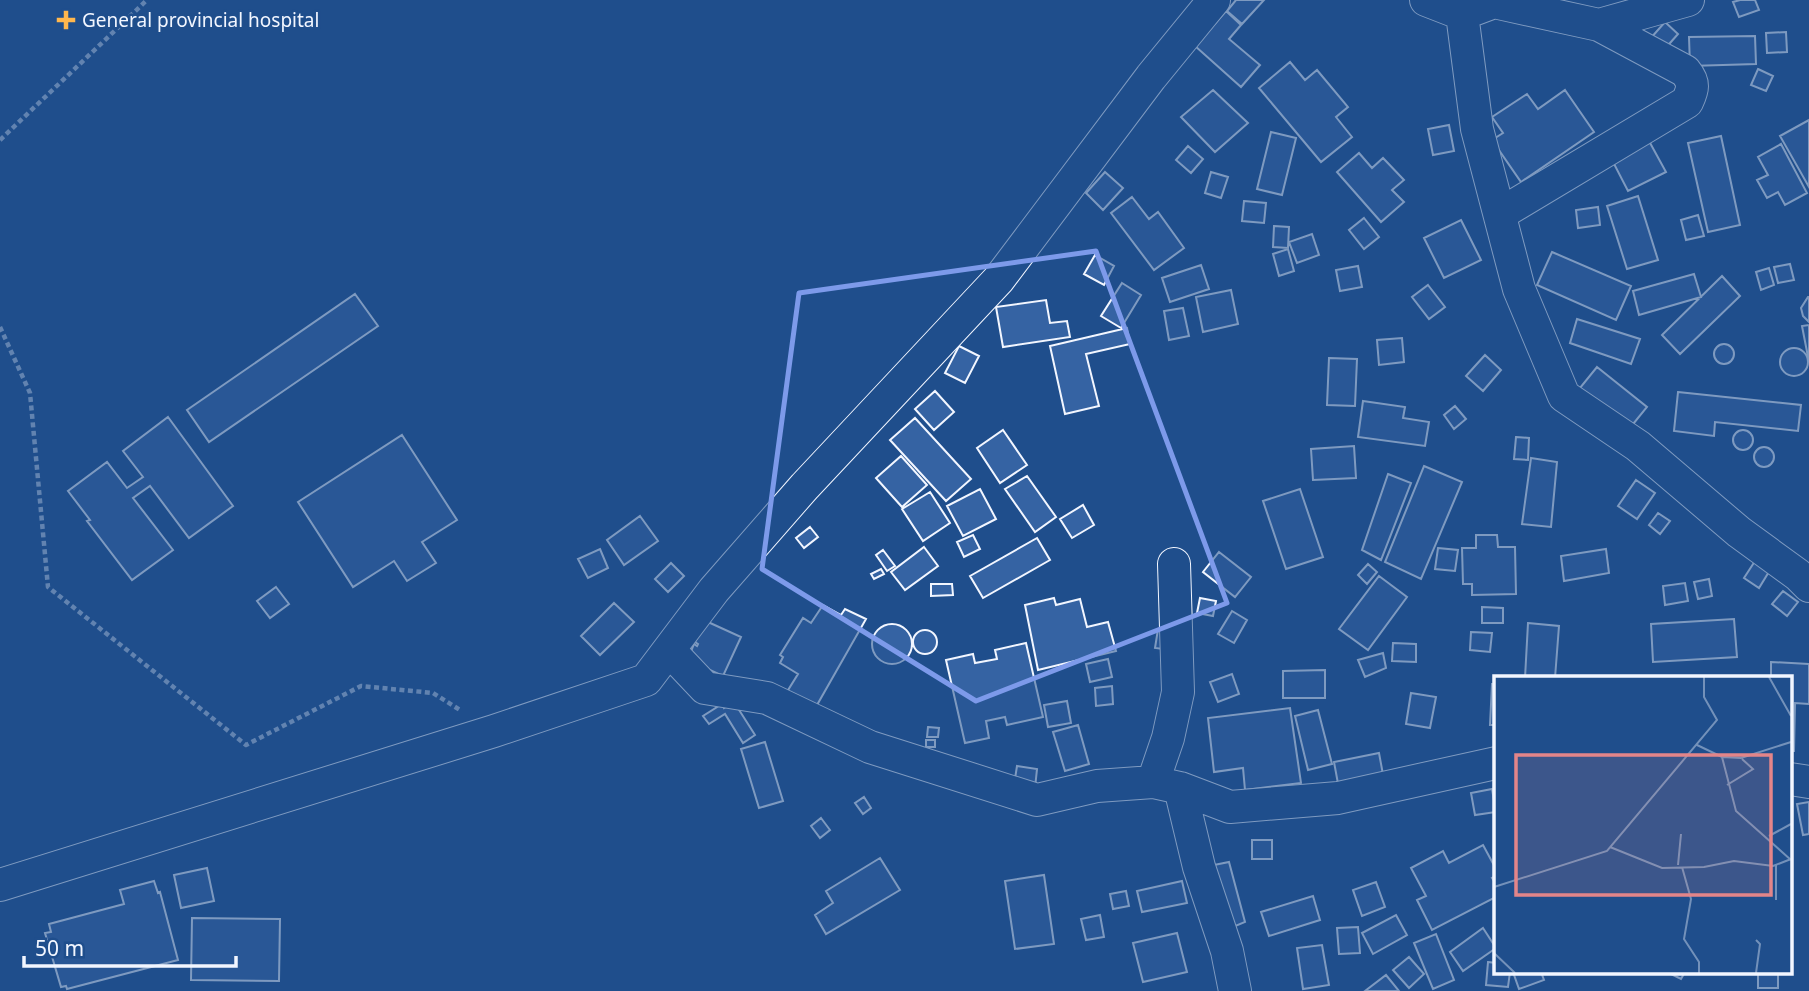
<svg xmlns="http://www.w3.org/2000/svg" width="1809" height="991" viewBox="0 0 1809 991" font-family="'Noto Sans',sans-serif">
<style>
.building{fill:#3563a3;stroke:#f2f6ff;stroke-width:2}
.lines{fill:none;stroke-linecap:round;stroke-linejoin:round}
.minor-casing{stroke:#f2f6ff;stroke-width:34}
.path{stroke:#b3c4dc;stroke-width:4.5;stroke-dasharray:5 3.5;stroke-linecap:butt}
.minor{stroke:#1f4e8c;stroke-width:32}
.marked{fill:none;stroke:#7d9aea;stroke-width:5;stroke-linejoin:round}
.poi-dot{fill:#ffb74d;stroke:#1f4e8c;stroke-width:2.5}
.labels{text-anchor:middle;dominant-baseline:central;stroke-width:5;stroke-linejoin:round;paint-order:stroke}
.poi-label{font-size:19px;fill:#f2f6ff;stroke:#1f4e8c;text-anchor:start}
.inset-road{fill:none;stroke:#7391ba;stroke-width:2}
.view{fill:#e38589;fill-opacity:0.15;stroke:#e38589;stroke-width:3.5}
.inset-edge{fill:none;stroke:#f2f6ff;stroke-width:3.5}
</style>
<rect width="100%" height="100%" fill="#1f4e8c"/>
<path class="building" d="M1236,0H1264L1242,24L1227,11Z
M1740,0H1755L1759,10L1739,17L1733,2Z
M1226,11L1241,25L1229,39L1260,65L1241,87L1195,46Z
M1665,22L1678,34L1663,51L1650,39Z
M1786,32L1787,52L1767,53L1766,33Z
M1755,36L1756,64L1690,66L1689,37Z
M1290,62L1305,80L1317,70L1348,107L1336,117L1352,137L1321,162L1259,88Z
M1758,69L1773,76L1766,91L1751,85Z
M1213,90L1248,123L1215,152L1181,117Z
M1565,90L1594,132L1521,182L1492,140L1503,133L1492,117L1527,94L1538,109Z
M1809,120V187L1780,136Z
M1449,125L1454,151L1433,155L1428,129Z
M1271,132L1296,138L1282,195L1257,189Z
M1721,136L1740,225L1708,232L1688,143Z
M1649,141L1666,172L1628,191L1612,160Z
M1781,144L1807,193L1785,205L1778,192L1767,198L1757,180L1768,175L1758,157Z
M1188,146L1203,159L1191,173L1176,160Z
M1359,153L1372,168L1383,158L1404,180L1392,190L1404,202L1381,222L1337,172Z
M1105,172L1123,188L1103,210L1086,193Z
M1211,172L1228,177L1221,198L1205,193Z
M1638,196L1658,260L1627,269L1607,206Z
M1132,197L1149,219L1158,212L1184,248L1154,270L1111,213Z
M1244,201L1266,203L1264,223L1242,221Z
M1598,207L1600,225L1578,228L1576,210Z
M1698,215L1704,236L1686,240L1681,220Z
M1364,218L1379,237L1364,249L1349,230Z
M1461,220L1481,260L1444,278L1424,238Z
M1274,226L1289,227L1288,248L1273,247Z
M1312,234L1319,255L1297,263L1289,242Z
M1288,249L1294,271L1279,276L1273,254Z
M1552,252L1631,286L1616,320L1537,285Z
M1095,255L1114,266L1104,285L1084,274Z
M1790,264L1794,280L1778,283L1774,267Z
M1201,265L1209,289L1170,302L1162,278Z
M1358,266L1362,287L1340,291L1336,270Z
M1769,268L1774,285L1761,290L1756,272Z
M1694,274L1701,297L1639,315L1633,291Z
M1722,276L1740,296L1680,354L1662,335Z
M1122,283L1141,295L1121,328L1101,316Z
M1428,285L1445,307L1429,319L1412,297Z
M1231,290L1238,324L1203,332L1196,297Z
M355,294L378,326L209,442L187,410Z
M1808,297H1809V322L1803,316L1801,308Z
M1046,300L1050,323L1067,321L1070,337L1003,347L996,307Z
M1183,308L1189,336L1169,340L1164,311Z
M1577,319L1640,339L1631,364L1570,343Z
M1809,325V362L1802,326Z
M1127,328L1130,344L1086,354L1099,406L1065,414L1050,346Z
M1402,338L1404,362L1379,365L1377,340Z
M1714 354a10 10 0 1 1 20 0a10 10 0 1 1-20 0Z
M959,346L979,356L965,383L945,373Z
M1780 362a14 14 0 1 1 28 0a14 14 0 1 1-28 0Z
M1485,355L1501,370L1483,391L1466,376Z
M1329,358L1357,359L1355,406L1327,405Z
M1597,367L1647,407L1625,434L1575,394Z
M935,391L954,412L934,430L915,409Z
M1678,392L1801,405L1798,431L1715,422L1714,436L1674,431Z
M1363,401L1405,407L1403,418L1429,422L1425,446L1358,437Z
M1455,406L1466,419L1454,429L1444,415Z
M168,417L233,506L189,538L150,486L133,498L173,550L132,580L87,521L90,520L68,491L107,462L127,488L143,477L123,451Z
M915,418L971,479L946,501L890,440Z
M1003,430L1027,465L1000,483L977,448Z
M1733 440a10 10 0 1 1 20 0a10 10 0 1 1-20 0Z
M402,435L457,520L422,542L436,563L407,581L394,561L353,587L298,502Z
M1516,437L1529,438L1528,460L1514,459Z
M1354,446L1356,478L1313,480L1311,449Z
M1754 457a10 10 0 1 1 20 0a10 10 0 1 1-20 0Z
M901,456L927,485L902,507L876,478Z
M1531,458L1557,462L1551,527L1522,524Z
M1424,466L1462,482L1421,579L1385,562Z
M1388,474L1411,483L1381,560L1362,550Z
M1027,476L1056,517L1035,532L1005,489Z
M1636,480L1655,493L1637,519L1618,506Z
M980,489L996,519L963,536L947,506Z
M1300,489L1323,557L1286,569L1263,501Z
M930,492L950,523L923,541L902,509Z
M1083,505L1094,525L1072,538L1060,519Z
M1658,513L1670,521L1660,534L1649,525Z
M640,516L658,541L624,565L607,540Z
M810,527L818,537L804,548L796,538Z
M973,535L980,549L964,557L957,542Z
M1476,535H1497L1498,547H1515L1516,594L1472,595V584H1463L1462,548H1476Z
M1037,538L1050,560L983,598L970,576Z
M924,547L938,566L905,590L891,572Z
M1438,548L1458,550L1455,571L1435,569Z
M600,549L608,568L588,578L578,559Z
M1606,549L1609,573L1564,581L1561,556Z
M883,550L895,566L887,571L876,555Z
M1219,552L1251,577L1235,597L1203,572Z
M1755,561L1770,570L1759,588L1744,578Z
M671,563L684,576L668,592L655,579Z
M1368,564L1377,572L1367,584L1358,575Z
M881,569L884,574L874,579L871,574Z
M1379,576L1407,597L1368,650L1339,629Z
M1709,579L1712,596L1698,599L1694,582Z
M1685,583L1688,601L1665,605L1663,586Z
M931,584H952L953,595L931,596Z
M276,587L289,604L270,618L257,601Z
M1783,591L1798,602L1787,616L1772,604Z
M1054,598L1056,605L1080,599L1087,627L1108,622L1116,651L1038,670L1025,605Z
M1200,598L1216,601L1213,616L1197,613Z
M614,603L634,622L600,655L581,636Z
M823,605L841,615L845,609L866,619L813,712L785,695L798,674L780,663L783,657L780,655L803,618L811,623Z
M1482,607L1503,608V623H1482Z
M1232,611L1247,620L1234,643L1218,634Z
M1734,619L1737,657L1653,662L1651,624Z
M708,622L741,637L723,676L690,661V654L694,644L697,646L698,644L695,642L703,625Z
M1528,623L1559,626L1555,678H1525Z
M872 644a20 20 0 1 1 40 0a20 20 0 1 1-40 0Z
M1158,629L1174,631L1171,650L1155,648Z
M913 642a12 12 0 1 1 24 0a12 12 0 1 1-24 0Z
M1471,632L1492,633L1490,652L1470,650Z
M1026,643L1043,717L1007,725L1005,717L986,721L989,738L965,743L946,660L973,654L975,663L997,659L995,650Z
M1393,643L1416,644V662L1392,661Z
M1383,653L1386,668L1365,677L1358,660Z
M1108,659L1112,677L1090,682L1086,664Z
M1771,662L1809,664V704L1795,703L1794,751H1790V678H1771Z
M1325,670V698H1283V671Z
M1232,674L1239,694L1218,702L1210,682Z
M1492,684H1496V725H1490Z
M1112,686L1113,704L1096,706L1095,688Z
M1411,693L1436,697L1430,728L1406,724Z
M1067,701L1071,723L1048,727L1044,705Z
M734,702L755,735L743,743L725,714L709,724L703,716L722,704L724,708Z
M1290,708L1301,783L1245,790L1243,768L1214,772L1208,718Z
M1318,710L1332,764L1308,770L1295,716Z
M1078,725L1089,764L1065,771L1053,732Z
M928,727L939,728L938,737H927Z
M926,740H935V747H926Z
M765,742L783,801L759,808L741,749Z
M1379,753L1384,780L1339,789L1334,762Z
M1017,766L1037,769L1035,788L1014,785Z
M1492,789L1496,812L1475,815L1471,793Z
M864,797L871,808L863,814L855,803Z
M1809,802V834L1803,835L1797,804Z
M821,818L830,830L820,838L811,826Z
M1252,840H1272V859H1252Z
M1483,845L1496,869V876L1492,878L1496,884V897L1432,930L1417,900L1426,896L1411,868L1443,851L1449,863Z
M880,858L900,890L826,934L815,915L833,903L826,891Z
M1229,862L1245,922L1226,930L1209,866Z
M207,868L214,901L181,908L174,875Z
M1044,875L1054,944L1015,949L1005,881Z
M154,881L158,893L160,892L178,960L67,989L66,986L61,987L45,933L51,932L49,924L124,904L120,890Z
M1182,881L1187,903L1142,912L1137,891Z
M1376,882L1385,907L1362,916L1353,890Z
M1126,891L1129,906L1113,909L1110,894Z
M1313,896L1320,920L1269,936L1261,912Z
M1100,915L1104,937L1086,940L1081,919Z
M1396,915L1407,935L1373,954L1362,933Z
M192,918L280,919L279,981L191,980Z
M1358,927L1360,953L1339,954L1337,928Z
M1483,928L1496,948L1463,971L1450,952Z
M1177,933L1187,972L1143,982L1133,943Z
M1436,934L1454,980L1433,989L1414,943Z
M1322,945L1329,985L1303,989L1297,948Z
M1409,957L1424,974L1409,988L1393,970Z
M1488,962L1496,963V972H1510L1508,987L1486,985Z
M1513,972H1541L1544,980L1519,989Z
M1667,972H1685L1681,979Z
M1758,972H1778V988H1758Z
M1386,975L1399,991H1365Z"/>
<g class="lines">
<defs>
<path id="minor" d="M1426,0L1462,14L1494,2L1599,25L1688,0
M1462,14L1477,129L1519,289L1564,396L1638,446L1739,532L1798,575L1809,586
M1500,214L1687,102C1693,89 1695,83 1685,71L1599,25
M670,651L705,688L767,698L870,747L1037,800L1097,786L1153,782L1180,788L1230,807L1338,798L1496,763
M1790,779L1809,782
M1153,782L1168,738L1178,692L1174,564
M1180,788L1199,867L1227,951L1235,991
M0,885L494,731L646,680L714,590L805,486L999,279L1151,77L1214,0"/>
</defs>
<use href="#minor" class="minor-casing"/>
<path class="path" d="M0,140L147,0
M0,327L30,393L48,587L246,745L361,686L433,693L460,710"/>
<use href="#minor" class="minor"/>
</g>
<path d="M0 0H1809V991H0ZM1096,251L1227,603L976,701L762,569L799,293Z" fill="#1f4e8c" fill-opacity=".55" fill-rule="evenodd"/>
<path class="marked" d="M1096,251L1227,603L976,701L762,569L799,293Z"/>
<path class="poi-dot" d="M62.5 9.5h7v7h7v7h-7v7h-7v-7h-7v-7h7z"/>
<g class="labels">
<g class="poi-label">
<text x="82" y="20">General provincial hospital</text>
</g>
</g>
<g transform="translate(1494 676)">
<rect width="298" height="298" fill="#1f4e8c"/>
<path class="inset-road" d="M275,1L297,40M203,69L228,81L247,82L297,66M228,81L242,135L297,184M233,109L259,93L248,83M275,160L297,148M116,171L168,192L210,191L240,185L279,190L297,183M184,189L187,158M282,189V224M188,191L197,223L190,263L205,286V297M0,211L113,175L223,44L210,21V1M262,264L266,268L262,297M0,277L21,297"/>
<path class="view" d="M22,79H277V219H22Z"/>
<rect width="298" height="298" class="inset-edge"/>
</g>
<path d="M24 956v10h212v-10" fill="none" stroke="#f2f6ff" stroke-width="3.5"/>
<text x="35" y="956" font-size="21" fill="#f2f6ff" stroke="#1f4e8c" stroke-width="5" paint-order="stroke">50 m</text>
</svg>
